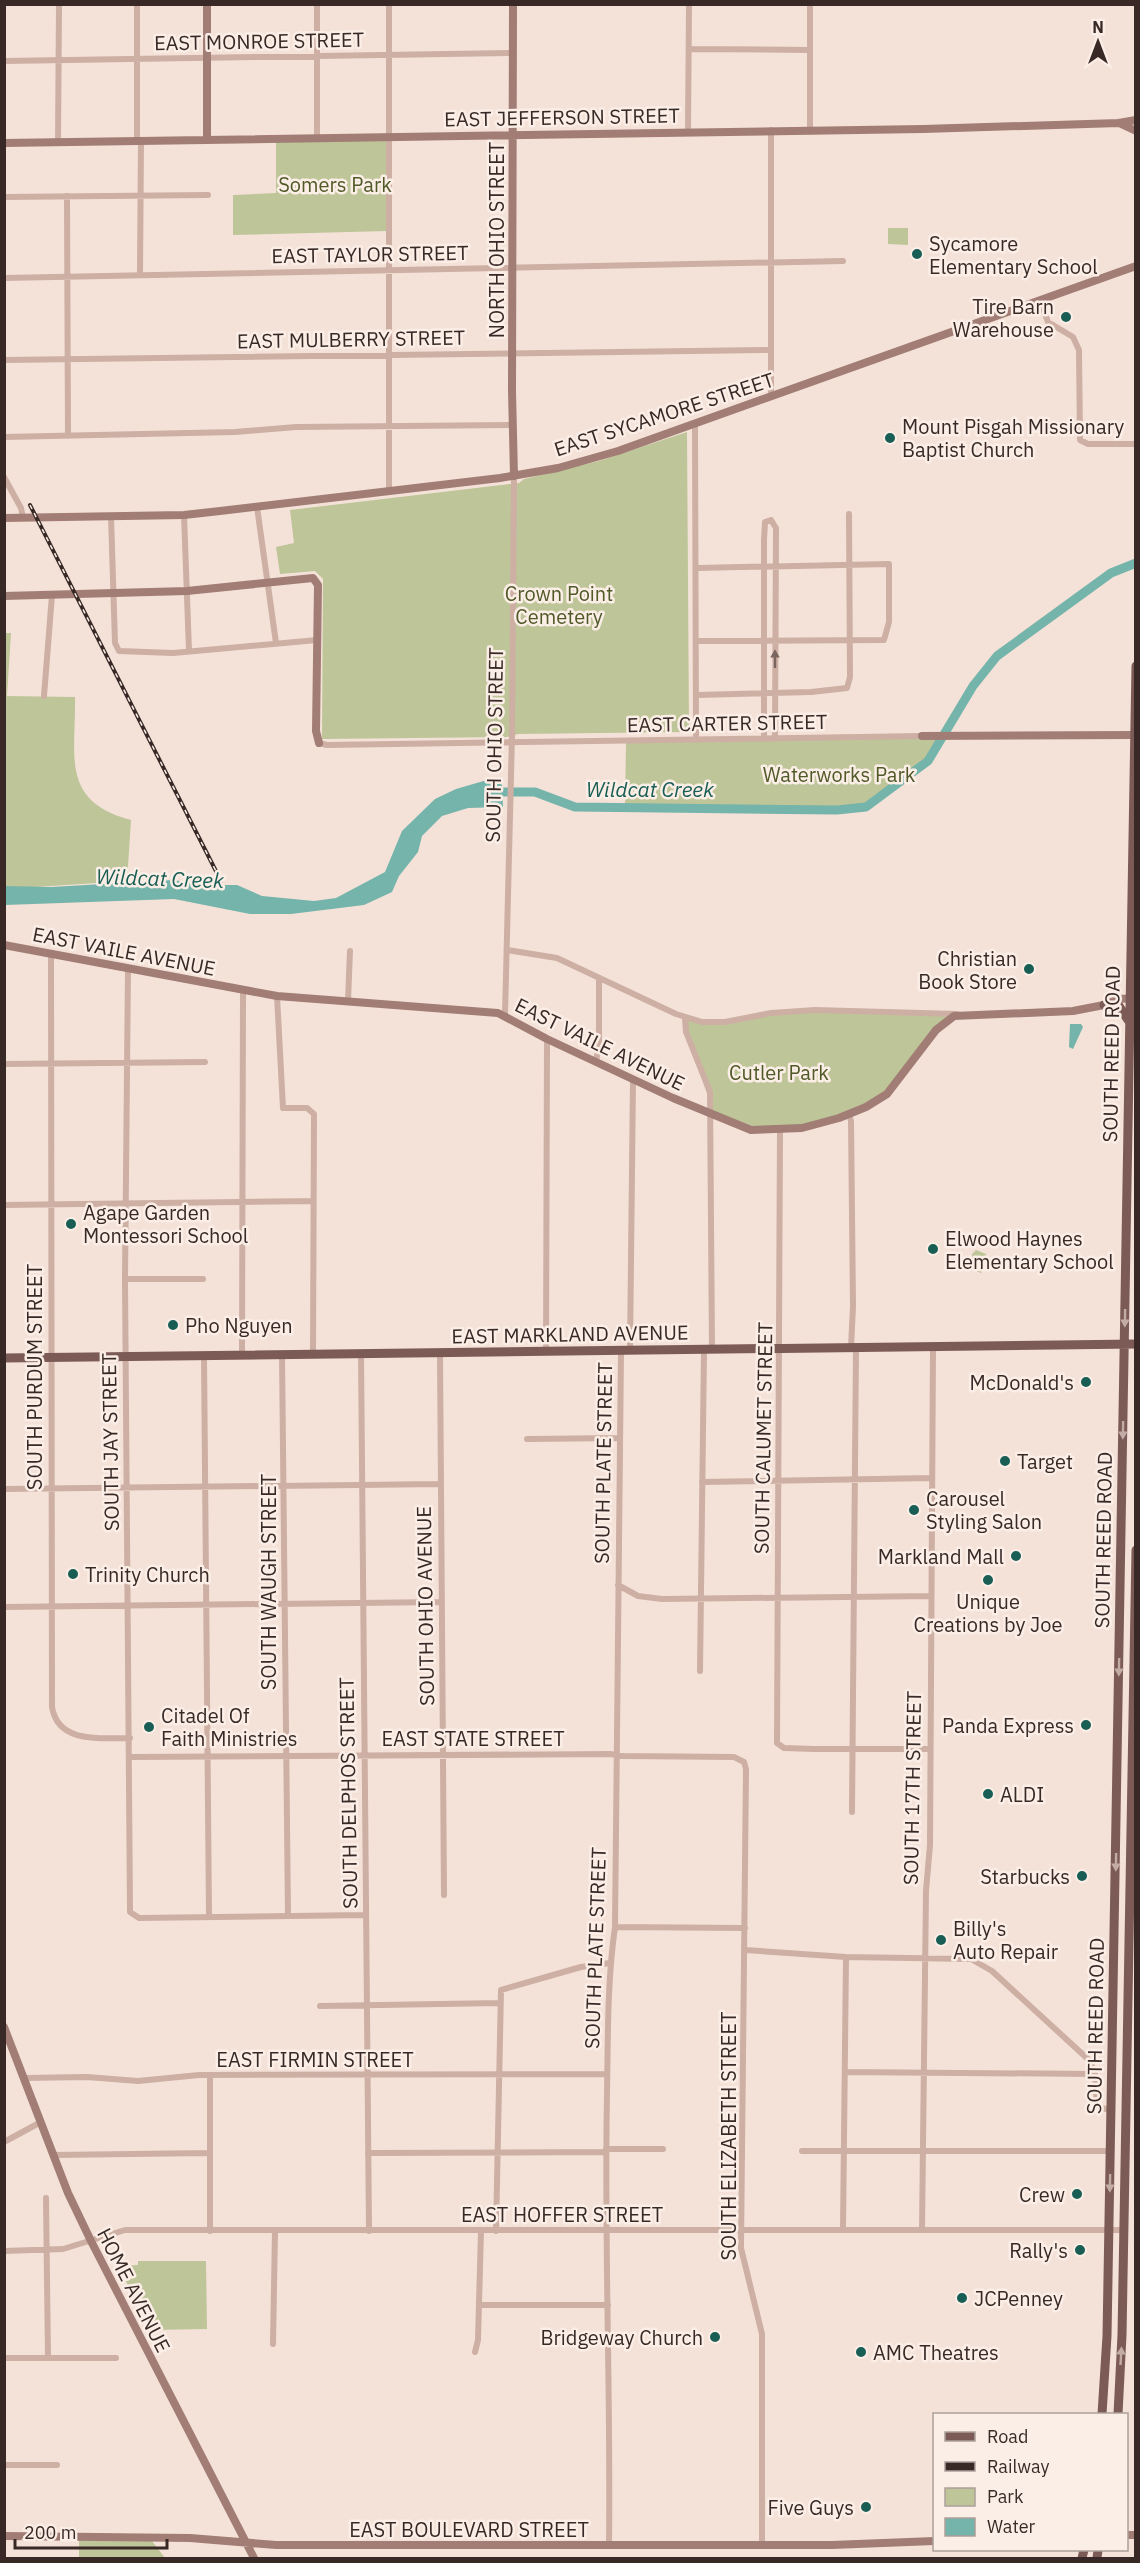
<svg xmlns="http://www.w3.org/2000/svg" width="1140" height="2563" viewBox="0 0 1140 2563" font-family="'IBM Plex Sans',sans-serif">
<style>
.green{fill:#bec598}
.water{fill:#75b4aa}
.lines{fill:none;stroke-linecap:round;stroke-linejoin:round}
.river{stroke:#75b4aa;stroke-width:9}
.street{stroke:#cdafa4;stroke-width:6}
.secondary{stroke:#a17d75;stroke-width:8}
.primary{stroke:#7c5b56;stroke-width:9}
.rail-casing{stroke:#382926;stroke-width:4}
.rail{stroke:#fbeee6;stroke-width:1.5;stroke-dasharray:4.5;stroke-linecap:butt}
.oneway{fill:#7b655f}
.oneway2{fill:#c2aca5}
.poi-dot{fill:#185e55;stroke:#fbeee6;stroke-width:2}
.labels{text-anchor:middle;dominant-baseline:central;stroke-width:5;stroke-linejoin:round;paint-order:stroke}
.street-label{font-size:20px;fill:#382926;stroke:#fbeee6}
.park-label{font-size:20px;fill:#505928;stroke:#fbeee6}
.poi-label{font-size:20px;fill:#382926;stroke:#fbeee6;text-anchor:start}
.water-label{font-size:21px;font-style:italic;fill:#185e55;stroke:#fbeee6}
</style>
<rect width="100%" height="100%" fill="#f4e2d9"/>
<path class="green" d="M387,135V231L233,235V195L276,193V138Z
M888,228H908V245L888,244Z
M687,432L689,729L684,732L518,734L507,737L322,739L323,579L315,571L280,574L276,547L294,543L290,510L519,483L524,479L599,461Z
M4,633H11L7,696L75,697C76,757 60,801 131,820L127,881L5,889Z
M944,736L928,761L866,807L837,810L625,808L626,741Z
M781,1012L945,1014L948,1018L887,1094L839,1118L767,1131L711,1115V1105L689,1041L685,1018L715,1023Z
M976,1250L986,1254L987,1264L981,1273L972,1269V1254Z
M138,2261H206L207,2329L151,2330L118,2266L138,2265Z
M79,2537H149L165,2558H79Z"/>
<path class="water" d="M487,780L498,781L502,785L503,807L468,808L442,816L422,836L418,852L399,876L392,892L364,905L291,914H250L174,899L5,905V886L51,887L173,880L206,885H237L262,896L314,901L336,898L385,872L402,831L435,799L456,789Z
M1070,1024H1081L1083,1027L1073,1049L1069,1047Z"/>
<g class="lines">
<path class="river" d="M492,792H535L575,807L837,810L866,807L928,761L973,686L997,656L1111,573L1136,563"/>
<path class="street" d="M137,4V141
M389,4V491
M689,49L810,50
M4,61L513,53
M810,129V4
M771,130V397
M688,131L689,4
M317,137V4
M58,142L59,4
M67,196L68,436
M4,197L208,195
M140,274L141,141
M4,278L843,261
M1040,300L1048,322L1073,337L1079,350L1080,440L1088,444H1136
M4,360L770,350
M695,423L696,740
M4,437L235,432L296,427L512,425
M4,477L21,508L23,518
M257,507L276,643
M184,515L189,651
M111,516L115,643L119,651L173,653L317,640
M697,568L889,564V622L884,640L697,641
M697,695L811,692L847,688L850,677L849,514
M44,696L52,595
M764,739V540L765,522L771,520L776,528L775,739
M319,743L327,745L922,736
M507,950L557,958L676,1014L702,1022H725L771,1013L815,1010L957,1014
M51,954L52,1707C58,1744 101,1738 130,1738
M128,968L125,1279L130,1912L139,1918L366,1915
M277,996L283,1108H307L314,1114L313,1355
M348,1001L350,951
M505,1015L512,736L514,476
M685,1018L686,1032L710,1092L712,1350
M596,1062L599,1044V978
M4,1064L205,1062
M849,1114L851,1121L853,1306L851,1348
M780,1130L777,1743L784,1748L814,1749H930
M4,1205L313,1201
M125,1279H203
M630,1351L633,1079
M546,1352L547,1039
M361,1354L369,2231
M440,1354L444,1895
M282,1355L288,1916
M204,1356L209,1917
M242,1356L243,990
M527,1439L620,1438
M702,1482L931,1478
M4,1489L441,1484
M618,1585L638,1596L662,1599L931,1596
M4,1607L442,1602
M700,1671L704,1350
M130,1757L610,1754L623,1756L734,1757L744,1762L746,1769L741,2248L762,2334V2546
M852,1812L856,1348
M615,1927L745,1928
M745,1950L846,1957L971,1959L992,1971L1090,2061L1095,2074L1097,2107L1111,2110
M320,2006L500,2003
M845,2072L1095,2074
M210,2076V2231
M24,2078L87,2077L138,2081L199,2075L607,2074
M4,2142L41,2122
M606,2149H663
M802,2151H1110
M368,2153L606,2152
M53,2155L210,2153
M46,2198L48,2358
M843,2230L846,1957
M922,2230L926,1891L930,1845L933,1347
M496,2231L501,1990L581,1967L610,1963
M4,2251L63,2249L125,2230H1124
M480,2305H608
M273,2344L275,2231
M475,2352L478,2340L481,2231
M4,2358H116
M4,2465H57
M609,2546C611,2395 604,2245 607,2095C608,2039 607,1983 615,1927L621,1351"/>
<path class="secondary" d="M513,4L512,391L514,476
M1119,123L1136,131
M207,140V4
M4,143L923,129L1119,123L1136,120
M4,518L184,515L220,511L500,478L558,468L618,451L1136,266
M4,596L187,591L313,578L318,585L316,731L319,743
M922,736L1136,735
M4,945L277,996L498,1013L547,1039L673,1098L751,1130L802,1128L839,1118L866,1107L887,1094L936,1030L954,1016L1073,1011L1104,1005L1119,999L1136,998
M4,2027L68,2193L91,2241L254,2558
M1126,2535H1136
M4,2536L190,2538L276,2545H832L934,2541"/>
<path class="primary" d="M1104,1005L1119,1006L1128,1020
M4,1358L1136,1344
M1102,2414L1107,2336L1136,666
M1118,2414L1122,2335L1136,1550
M1082,2558L1084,2550
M1097,2558L1098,2550"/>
<defs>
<path id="rail" d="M30,505L221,881"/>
</defs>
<use href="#rail" class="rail-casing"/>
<use href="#rail" class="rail"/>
</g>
<defs><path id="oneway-solid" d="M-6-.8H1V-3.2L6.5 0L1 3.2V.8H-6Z" transform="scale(1.5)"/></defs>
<use class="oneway" href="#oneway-solid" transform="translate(775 659) rotate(-90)"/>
<g class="oneway2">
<use href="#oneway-solid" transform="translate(1125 1318) rotate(91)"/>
<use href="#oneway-solid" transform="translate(1123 1430) rotate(91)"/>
<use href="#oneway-solid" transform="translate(1119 1667) rotate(91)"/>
<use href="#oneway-solid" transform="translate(1116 1862) rotate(91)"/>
<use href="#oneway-solid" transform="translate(1110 2183) rotate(91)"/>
<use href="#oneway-solid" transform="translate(1121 2356) rotate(-87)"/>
</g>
<g class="poi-dot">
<circle cx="917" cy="254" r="6"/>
<circle cx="1066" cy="317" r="6"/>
<circle cx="890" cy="438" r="6"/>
<circle cx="1029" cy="969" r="6"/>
<circle cx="71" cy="1224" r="6"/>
<circle cx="933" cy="1249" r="6"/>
<circle cx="173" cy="1325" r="6"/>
<circle cx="1086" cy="1382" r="6"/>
<circle cx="1005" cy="1461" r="6"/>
<circle cx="914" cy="1510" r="6"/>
<circle cx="1016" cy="1556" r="6"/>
<circle cx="73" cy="1574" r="6"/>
<circle cx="988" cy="1580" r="6"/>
<circle cx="1086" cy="1725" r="6"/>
<circle cx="149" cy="1727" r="6"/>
<circle cx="988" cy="1794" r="6"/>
<circle cx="1082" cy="1876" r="6"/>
<circle cx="941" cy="1940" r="6"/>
<circle cx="1077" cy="2194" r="6"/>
<circle cx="1080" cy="2250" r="6"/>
<circle cx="962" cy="2298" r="6"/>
<circle cx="715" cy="2337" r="6"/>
<circle cx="861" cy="2352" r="6"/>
<circle cx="866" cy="2507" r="6"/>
</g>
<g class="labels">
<g class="street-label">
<text transform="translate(259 41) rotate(-1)">EAST MONROE STREET</text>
<text transform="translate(562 117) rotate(-1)">EAST JEFFERSON STREET</text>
<text transform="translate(496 240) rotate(-90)">NORTH OHIO STREET</text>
<text transform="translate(370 254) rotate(-1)">EAST TAYLOR STREET</text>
<text transform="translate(351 339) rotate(-1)">EAST MULBERRY STREET</text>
<text transform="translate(664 414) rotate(-18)">EAST SYCAMORE STREET</text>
<text transform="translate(727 723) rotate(-1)">EAST CARTER STREET</text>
<text transform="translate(494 745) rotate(-89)">SOUTH OHIO STREET</text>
<text transform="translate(124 951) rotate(11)">EAST VAILE AVENUE</text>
<text transform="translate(600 1044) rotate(26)">EAST VAILE AVENUE</text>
<text transform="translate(1111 1054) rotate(-89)">SOUTH REED ROAD</text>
<text transform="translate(570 1334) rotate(-1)">EAST MARKLAND AVENUE</text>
<text transform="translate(34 1377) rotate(-90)">SOUTH PURDUM STREET</text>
<text transform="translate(763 1438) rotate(-89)">SOUTH CALUMET STREET</text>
<text transform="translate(110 1442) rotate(-91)">SOUTH JAY STREET</text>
<text transform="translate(603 1463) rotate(-89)">SOUTH PLATE STREET</text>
<text transform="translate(1103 1540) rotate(-89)">SOUTH REED ROAD</text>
<text transform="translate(268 1582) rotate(-90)">SOUTH WAUGH STREET</text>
<text transform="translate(425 1606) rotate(-91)">SOUTH OHIO AVENUE</text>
<text x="473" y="1738">EAST STATE STREET</text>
<text transform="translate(912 1788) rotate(-89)">SOUTH 17TH STREET</text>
<text transform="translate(348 1793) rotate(-91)">SOUTH DELPHOS STREET</text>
<text transform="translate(595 1948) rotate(-88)">SOUTH PLATE STREET</text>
<text transform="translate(1095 2026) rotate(-89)">SOUTH REED ROAD</text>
<text x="315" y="2059">EAST FIRMIN STREET</text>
<text transform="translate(728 2136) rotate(-90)">SOUTH ELIZABETH STREET</text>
<text x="562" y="2214">EAST HOFFER STREET</text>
<text transform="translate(134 2290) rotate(63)">HOME AVENUE</text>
<text x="469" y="2529">EAST BOULEVARD STREET</text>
</g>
<g class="park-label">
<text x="335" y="184">Somers Park</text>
<text x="559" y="593">Crown Point<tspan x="559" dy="23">Cemetery</tspan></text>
<text x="839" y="774">Waterworks Park</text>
<text x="779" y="1072">Cutler Park</text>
</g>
<g class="poi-label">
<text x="929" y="243">Sycamore<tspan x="929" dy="23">Elementary School</tspan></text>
<text x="1054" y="306" text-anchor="end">Tire Barn<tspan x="1054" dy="23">Warehouse</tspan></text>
<text x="902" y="426">Mount Pisgah Missionary<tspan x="902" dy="23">Baptist Church</tspan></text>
<text x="1017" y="958" text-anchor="end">Christian<tspan x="1017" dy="23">Book Store</tspan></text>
<text x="83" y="1212">Agape Garden<tspan x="83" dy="23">Montessori School</tspan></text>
<text x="945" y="1238">Elwood Haynes<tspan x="945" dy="23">Elementary School</tspan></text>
<text x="185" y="1325">Pho Nguyen</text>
<text x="1074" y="1382" text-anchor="end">McDonald's</text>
<text x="1017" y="1461">Target</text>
<text x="926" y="1498">Carousel<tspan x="926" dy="23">Styling Salon</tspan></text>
<text x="1004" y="1556" text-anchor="end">Markland Mall</text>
<text x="85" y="1574">Trinity Church</text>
<text x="988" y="1601" text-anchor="middle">Unique<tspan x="988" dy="23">Creations by Joe</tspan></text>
<text x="161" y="1715">Citadel Of<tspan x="161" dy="23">Faith Ministries</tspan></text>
<text x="1074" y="1725" text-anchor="end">Panda Express</text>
<text x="1000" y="1794">ALDI</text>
<text x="1070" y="1876" text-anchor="end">Starbucks</text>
<text x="953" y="1928">Billy's<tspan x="953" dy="23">Auto Repair</tspan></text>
<text x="1065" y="2194" text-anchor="end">Crew</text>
<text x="1068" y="2250" text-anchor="end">Rally's</text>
<text x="974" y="2298">JCPenney</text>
<text x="703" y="2337" text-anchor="end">Bridgeway Church</text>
<text x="873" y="2352">AMC Theatres</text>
<text x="854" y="2507" text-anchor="end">Five Guys</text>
</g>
<g class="water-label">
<text x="650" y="789">Wildcat Creek</text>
<text transform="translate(160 878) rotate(2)">Wildcat Creek</text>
</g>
</g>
<rect width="1140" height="2563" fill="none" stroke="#382926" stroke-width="12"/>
<rect x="933" y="2413" width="195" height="138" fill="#fbeee6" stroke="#ad9f99" stroke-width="1.5"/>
<rect x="945" y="2432" width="30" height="9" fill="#7c5b56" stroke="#ad9f99" stroke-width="1.5"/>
<text x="987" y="2443" font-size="18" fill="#382926">Road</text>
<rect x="945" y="2462" width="30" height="9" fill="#382926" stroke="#ad9f99" stroke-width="1.5"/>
<text x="987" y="2473" font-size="18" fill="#382926">Railway</text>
<rect x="945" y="2488" width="30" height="18" fill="#bec598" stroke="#ad9f99" stroke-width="1.5"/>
<text x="987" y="2503" font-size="18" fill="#382926">Park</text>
<rect x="945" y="2518" width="30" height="18" fill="#75b4aa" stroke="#ad9f99" stroke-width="1.5"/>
<text x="987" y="2533" font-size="18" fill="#382926">Water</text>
<g transform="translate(1098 42)" stroke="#fbeee6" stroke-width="4.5" paint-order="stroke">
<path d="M0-4.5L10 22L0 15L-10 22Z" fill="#382926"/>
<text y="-9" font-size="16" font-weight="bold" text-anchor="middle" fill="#382926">N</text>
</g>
<path d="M15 2539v9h152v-9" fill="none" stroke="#382926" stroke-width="3"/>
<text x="24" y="2539" font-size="18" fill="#382926" stroke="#fbeee6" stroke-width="4.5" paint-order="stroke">200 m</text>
</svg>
